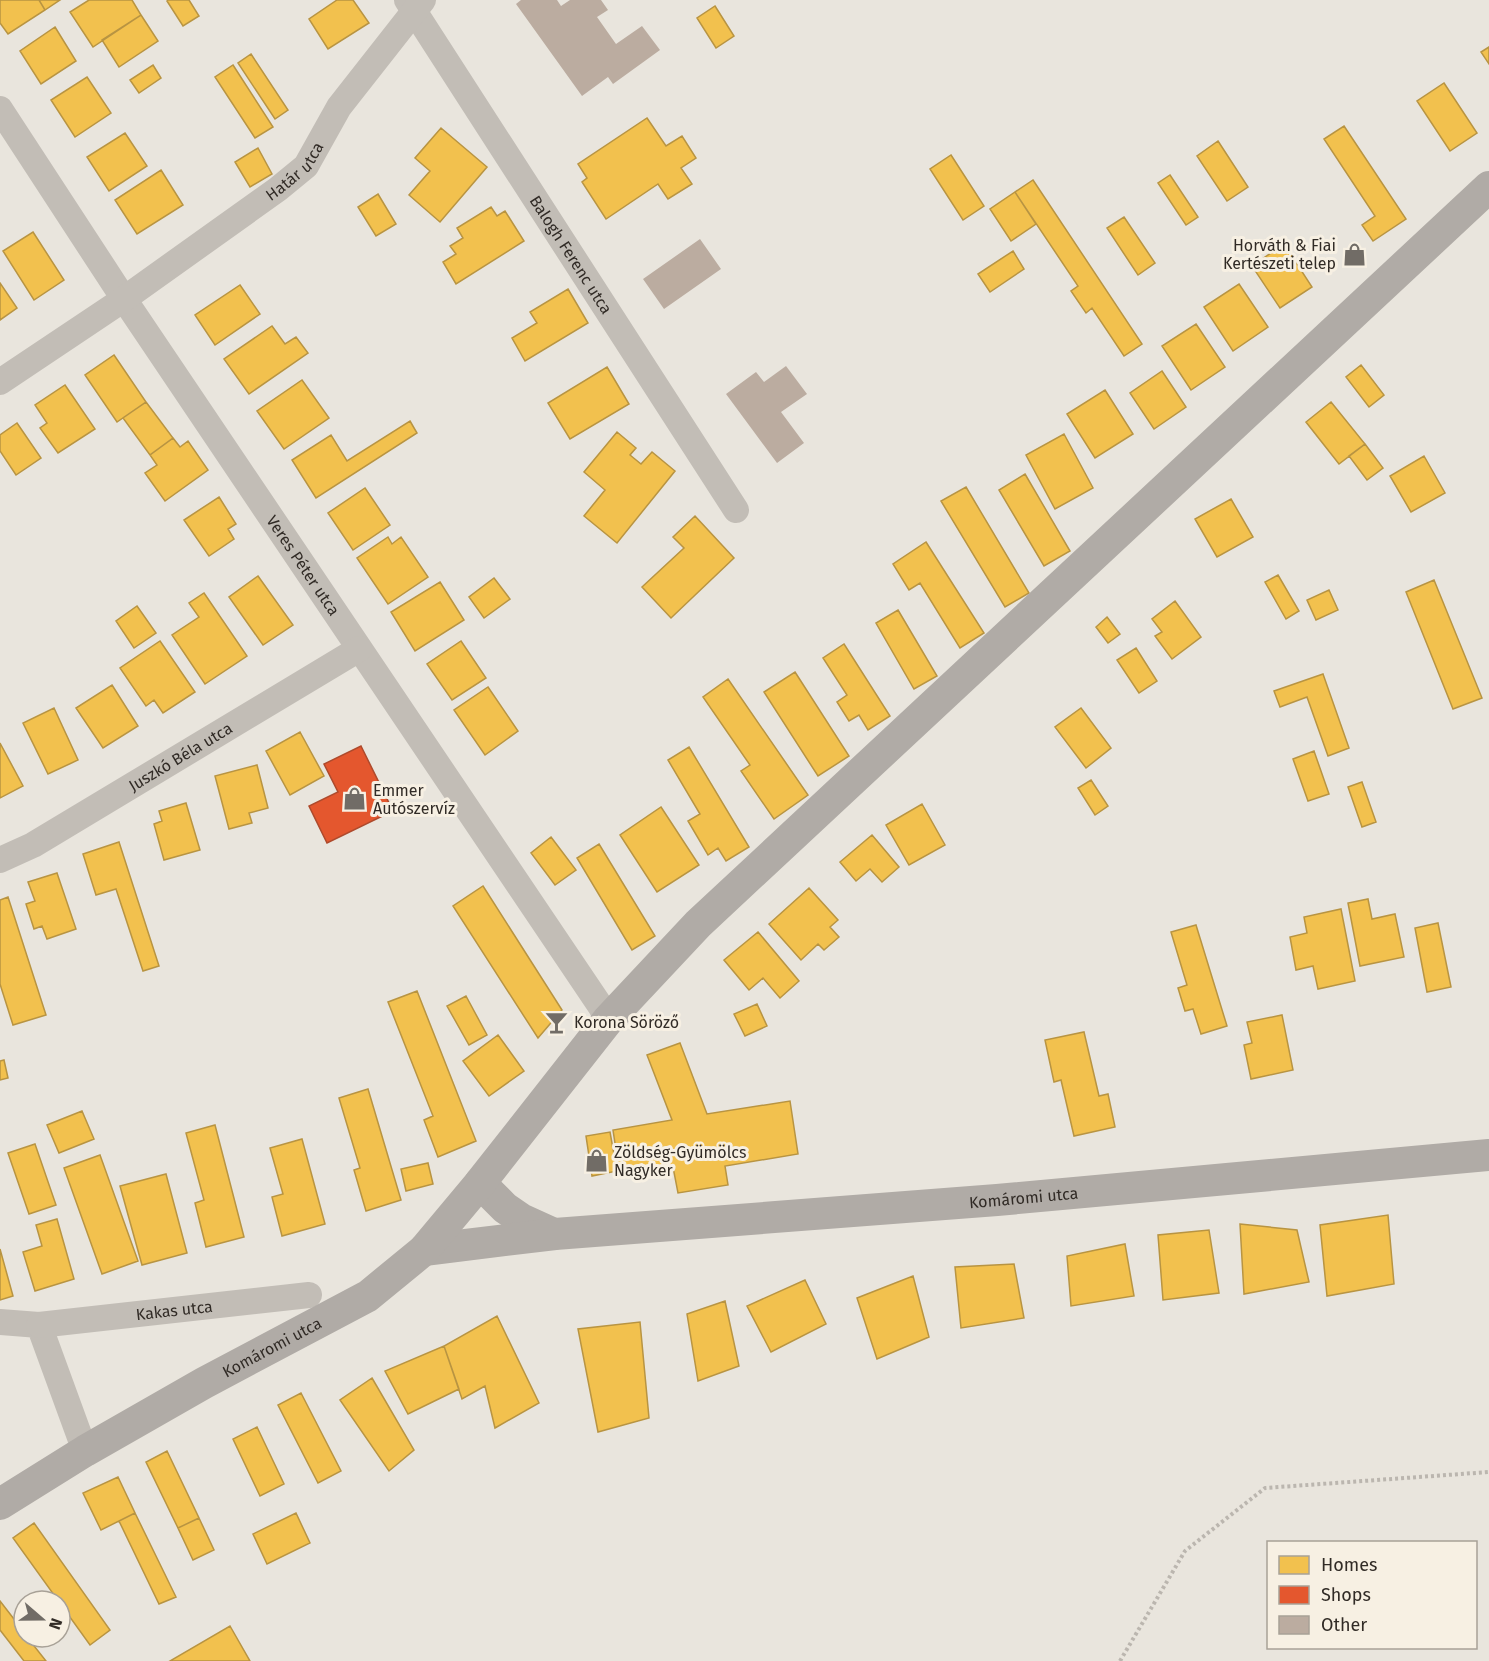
<svg xmlns="http://www.w3.org/2000/svg" width="1489" height="1661" viewBox="0 0 1489 1661" font-family="'Fira Sans',sans-serif">
<style>
.homes{fill:#f2c14e;stroke:#b89442;stroke-width:1.5}
.shops{fill:#e4572e;stroke:#ae4a2c;stroke-width:1.5}
.building{fill:#bbaca0}
.lines{fill:none;stroke-linecap:round;stroke-linejoin:round}
.path{stroke:#bbb6af;stroke-width:4;stroke-dasharray:3 3;stroke-linecap:butt}
.minor{stroke:#c2bdb6;stroke-width:26}
.major{stroke:#b0aba6;stroke-width:32}
.labels{text-anchor:middle;dominant-baseline:central;stroke-width:6;stroke-linejoin:round;paint-order:stroke}
.street-label{font-size:16px;fill:#312b26;stroke:#f7f0e3}
.poi-label{font-size:16px;fill:#312b26;stroke:#f7f0e3;text-anchor:start}
</style>
<rect width="100%" height="100%" fill="#e9e5dd"/>
<path class="homes" d="M0,0H39L45,10L8,34L0,23Z
M39,0H60L45,10Z
M89,0H132L141,15L93,47L70,12Z
M168,0H189L199,16L183,26L167,1Z
M337,0H353L369,23L328,49L309,19Z
M715,6L734,36L716,48L697,18Z
M141,15L158,41L119,67L102,40Z
M55,27L76,61L41,84L20,51Z
M1489,47V64L1481,52Z
M251,54L288,110L275,119L238,63Z
M153,65L161,78L139,93L130,80Z
M233,65L273,127L255,138L215,77Z
M87,77L111,113L75,137L51,100Z
M1444,83L1477,133L1450,151L1417,101Z
M647,118L666,146L682,136L696,158L681,168L692,184L668,199L658,184L606,219L582,182L587,178L578,164Z
M1344,126L1406,219L1373,241L1362,225L1375,216L1324,139Z
M441,128L487,167L440,222L409,195L430,171L415,158Z
M125,133L147,166L109,191L87,157Z
M1218,141L1248,187L1227,201L1197,156Z
M258,148L272,174L250,187L235,162Z
M951,155L984,206L963,220L930,169Z
M161,170L183,205L137,234L115,200Z
M1170,175L1198,217L1186,225L1158,183Z
M1033,180L1142,344L1124,356L1092,308L1086,313L1071,291L1078,286L1015,192Z
M1015,192L1036,224L1011,241L990,209Z
M378,194L396,224L376,236L358,207Z
M491,207L497,216L505,211L524,241L456,284L443,262L456,254L450,246L463,238L457,228Z
M1124,217L1155,263L1138,275L1107,228Z
M33,232L64,280L34,300L3,251Z
M1284,244L1312,287L1280,308L1252,266Z
M1013,251L1024,269L990,292L978,274Z
M0,283L17,308L0,320Z
M1239,284L1268,327L1233,351L1204,307Z
M240,285L260,314L215,345L195,315Z
M568,289L588,323L525,361L512,338L537,323L530,312Z
M1196,324L1225,367L1191,390L1162,346Z
M272,326L285,344L296,337L308,353L249,394L224,359Z
M114,355L146,402L117,422L85,375Z
M1361,365L1384,395L1369,407L1346,377Z
M607,367L629,404L570,439L548,403Z
M1162,371L1186,407L1154,429L1130,393Z
M302,380L329,418L284,449L257,411Z
M65,385L95,429L58,453L40,428L47,423L35,405Z
M1105,390L1133,434L1095,458L1067,414Z
M146,402L173,438L150,455L123,418Z
M1331,402L1365,444L1339,464L1306,422Z
M410,421L417,433L316,498L292,460L331,435L347,461Z
M17,423L41,458L16,475L0,451V435Z
M617,432L636,448L630,455L641,464L652,452L675,471L617,543L584,516L605,490L584,472Z
M1064,434L1093,488L1055,509L1026,455Z
M173,438L180,447L188,441L208,470L165,501L145,473L157,465L150,455Z
M1365,444L1383,468L1367,480L1349,456Z
M1424,456L1445,493L1411,512L1390,476Z
M1025,474L1070,551L1044,566L999,490Z
M966,487L1029,593L1005,607L941,501Z
M365,488L390,525L353,550L328,513Z
M219,497L236,524L228,529L234,539L209,556L184,520Z
M1231,499L1253,537L1217,557L1195,519Z
M695,516L734,558L671,618L642,587L684,548L673,537Z
M388,537L392,544L401,537L428,577L388,604L357,558Z
M926,542L984,633L960,648L920,583L909,590L893,564Z
M1278,575L1299,611L1286,619L1265,582Z
M258,576L293,625L263,645L229,597Z
M494,578L510,599L484,618L469,597Z
M1434,580L1482,698L1453,709L1406,592Z
M440,582L464,620L415,651L391,612Z
M1329,590L1338,610L1316,620L1307,600Z
M204,593L247,656L205,684L172,635L199,617L189,603Z
M1175,601L1201,637L1172,659L1155,636L1162,632L1152,619Z
M137,606L156,633L134,648L116,621Z
M898,610L937,676L914,689L876,623Z
M1107,617L1120,634L1108,643L1096,627Z
M160,641L195,692L163,713L154,700L146,706L120,668Z
M461,641L486,678L452,700L427,664Z
M844,644L890,716L868,730L859,715L849,721L837,702L847,695L823,658Z
M1136,648L1157,681L1139,693L1117,660Z
M795,672L849,756L818,776L764,692Z
M1323,674L1349,748L1328,756L1307,697L1280,707L1274,691Z
M728,679L808,795L774,819L741,771L750,765L703,697Z
M112,685L138,726L103,748L76,708Z
M488,687L518,731L485,755L454,710Z
M54,708L78,760L48,774L23,723Z
M1081,708L1111,748L1086,768L1055,727Z
M300,732L324,776L290,795L266,751Z
M0,743L23,786L0,798Z
M689,747L749,847L726,861L718,848L708,855L688,821L700,814L668,760Z
M1314,751L1329,794L1308,801L1293,759Z
M257,765L268,808L249,813L252,823L229,829L215,776Z
M1091,780L1108,806L1095,815L1078,788Z
M1362,782L1376,822L1362,827L1348,787Z
M186,803L200,850L164,860L154,824L162,821L159,811Z
M922,804L945,845L909,865L886,825Z
M661,807L699,865L657,892L620,835Z
M872,835L899,867L882,882L870,869L856,881L840,862Z
M551,837L576,870L555,885L531,853Z
M119,842L159,966L143,971L116,889L96,895L83,854Z
M599,844L655,936L632,950L577,858Z
M57,873L76,929L47,939L42,926L34,929L26,904L35,901L28,882Z
M483,886L562,1010L538,1038L453,906Z
M809,888L838,920L830,927L839,937L824,950L818,944L801,960L769,924Z
M8,897L46,1015L13,1025L0,984V900Z
M1368,899L1372,919L1395,914L1404,957L1360,966L1348,903Z
M1341,909L1355,981L1318,989L1313,966L1296,970L1290,937L1307,933L1304,917Z
M1438,923L1451,987L1427,992L1415,928Z
M1196,925L1227,1026L1201,1034L1193,1009L1185,1011L1178,988L1187,985L1171,932Z
M758,932L799,981L780,998L763,978L749,990L724,960Z
M417,991L476,1141L438,1157L424,1120L433,1116L388,1002Z
M466,996L487,1035L469,1045L447,1006Z
M757,1004L767,1026L745,1036L734,1014Z
M1282,1015L1293,1070L1251,1079L1244,1045L1252,1043L1247,1022Z
M1084,1032L1099,1096L1108,1094L1115,1127L1074,1136L1061,1080L1054,1082L1045,1040Z
M498,1035L524,1071L489,1096L463,1061Z
M680,1043L707,1114L790,1101L798,1154L725,1166L728,1185L678,1193L673,1167L620,1176L613,1130L672,1120L647,1055Z
M4,1060L8,1078L0,1080V1061Z
M368,1089L401,1200L366,1211L354,1170L360,1168L339,1098Z
M82,1111L94,1139L59,1153L47,1125Z
M215,1125L244,1237L206,1247L195,1203L204,1200L186,1133Z
M610,1132L617,1171L592,1176L586,1136Z
M302,1139L325,1224L282,1236L272,1197L283,1194L270,1148Z
M35,1144L56,1205L29,1214L8,1153Z
M100,1155L138,1261L102,1274L64,1168Z
M428,1163L433,1184L406,1191L401,1169Z
M166,1174L187,1253L142,1265L120,1186Z
M1388,1215L1394,1284L1327,1296L1320,1225Z
M57,1219L74,1279L35,1291L23,1252L42,1246L36,1225Z
M1240,1224L1297,1230L1309,1282L1244,1294Z
M1209,1230L1219,1293L1163,1300L1158,1235Z
M1125,1244L1134,1296L1071,1306L1067,1256Z
M0,1249L13,1296L0,1300Z
M1014,1264L1024,1318L961,1328L955,1267Z
M913,1276L929,1337L877,1359L857,1298Z
M805,1280L826,1324L771,1352L747,1306Z
M725,1301L739,1366L698,1381L687,1314Z
M497,1316L539,1403L495,1428L485,1386L462,1399L444,1346Z
M640,1322L649,1418L598,1432L578,1329Z
M444,1346L459,1389L408,1414L385,1371Z
M372,1378L414,1450L389,1471L340,1400Z
M301,1393L341,1471L318,1483L278,1405Z
M257,1427L284,1484L260,1496L233,1439Z
M167,1451L199,1518L178,1528L146,1462Z
M118,1477L135,1513L101,1530L83,1493Z
M135,1513L176,1597L159,1604L119,1521Z
M296,1513L310,1543L267,1564L253,1534Z
M199,1518L214,1550L193,1560L178,1528Z
M34,1523L110,1630L90,1645L13,1538Z
M0,1601L24,1632V1637H27L46,1661H24L0,1630Z
M230,1626L250,1661H170Z"/>
<path class="shops" d="M361,746L393,811L327,843L309,806L338,792L324,764Z"/>
<path class="building" d="M521,0H557L561,6L570,0H601L608,10L597,17L616,44L642,26L660,50L613,84L608,77L582,96L516,4Z
M700,239L721,269L664,309L643,279Z
M786,366L807,394L781,412L804,443L777,463L726,394L756,372L764,382Z"/>
<g class="lines">
<path class="path" d="M1120,1661L1185,1551L1265,1488L1489,1472"/>
<g class="minor">
<path id="s1" d="M407,0L736,510"/>
<path id="s2" d="M0,109L124,299L601,1007L608,1020"/>
<path id="s3" d="M0,382L124,299L278,189L306,166L339,107L423,0"/>
<path id="s4" d="M0,860L33,845L359,649"/>
<path d="M0,1322L39,1325L85,1451"/>
<path id="s5" d="M39,1325L309,1295"/>
</g>
<g class="major">
<path d="M480,1183L505,1208L521,1219L554,1234"/>
<path id="s6" d="M424,1250L555,1234L997,1200L1489,1155"/>
<path id="s7" d="M0,1504L85,1451L204,1383L368,1296L424,1250L480,1183L608,1020L698,924L1489,187"/>
</g>
</g>
<defs>
<symbol id="shop-bare" viewBox="-9 -9 18 18"><path d="M-5-2.5h2.3a2.7 3.5 0 0 1 5.4 0H5L5.5 6h-11ZM-1.5-2.5h3a1.5 2.3 0 0 0-3 0Z" fill="#716c66" stroke="#f7f0e3" stroke-width="2.5" paint-order="stroke"/></symbol>
<symbol id="bar-bare" viewBox="-9 -9 18 18"><path d="M-6-5H6L.8 .8V4.5H3.5V6h-7V4.5H-.8V.8Z" fill="#716c66" stroke="#f7f0e3" stroke-width="2.5" paint-order="stroke"/></symbol>
</defs>
<g fill-rule="evenodd">
<use href="#shop-bare" x="1338" y="238" width="33" height="33"/>
<use href="#shop-bare" x="338" y="782" width="33" height="33"/>
<use href="#bar-bare" x="540" y="1006" width="33" height="33"/>
<use href="#shop-bare" x="580" y="1144" width="33" height="33"/>
</g>
<g class="labels">
<g class="street-label">
<text stroke="none"><textPath href="#s3" startOffset="363">Határ utca</textPath></text>
<text stroke="none"><textPath href="#s1" startOffset="303">Balogh Ferenc utca</textPath></text>
<text stroke="none"><textPath href="#s2" startOffset="548">Veres Péter utca</textPath></text>
<text stroke="none"><textPath href="#s4" startOffset="208">Juszkó Béla utca</textPath></text>
<text stroke="none"><textPath href="#s6" startOffset="602">Komáromi utca</textPath></text>
<text stroke="none"><textPath href="#s5" startOffset="136">Kakas utca</textPath></text>
<text stroke="none"><textPath href="#s7" startOffset="314">Komáromi utca</textPath></text>
</g>
<g class="poi-label">
<text x="1336" y="245" text-anchor="end">Horváth &amp; Fiai<tspan x="1336" dy="18">Kertészeti telep</tspan></text>
<text x="373" y="790">Emmer<tspan x="373" dy="18">Autószervíz</tspan></text>
<text x="574" y="1022">Korona Söröző</text>
<text x="614" y="1152">Zöldség-Gyümölcs<tspan x="614" dy="18">Nagyker</tspan></text>
</g>
</g>
<rect x="1267" y="1541" width="210" height="108" fill="#f7f0e3" stroke="#a8a197" stroke-width="1.5"/>
<rect x="1279" y="1556" width="30" height="18" fill="#f2c14e" stroke="#a8a197" stroke-width="1.5"/>
<text x="1321" y="1571" font-size="18" fill="#312b26">Homes</text>
<rect x="1279" y="1586" width="30" height="18" fill="#e4572e" stroke="#a8a197" stroke-width="1.5"/>
<text x="1321" y="1601" font-size="18" fill="#312b26">Shops</text>
<rect x="1279" y="1616" width="30" height="18" fill="#bbaca0" stroke="#a8a197" stroke-width="1.5"/>
<text x="1321" y="1631" font-size="18" fill="#312b26">Other</text>
<g transform="translate(42 1619) rotate(110)"><circle r="28" fill="#f7f0e3" stroke="#a8a197" stroke-width="1.5"/>
<path d="M0-4.5L10 22L0 15L-10 22Z" fill="#716c66"/>
<text y="-9" font-size="16" font-weight="bold" text-anchor="middle" fill="#312b26">N</text>
</g>
</svg>
